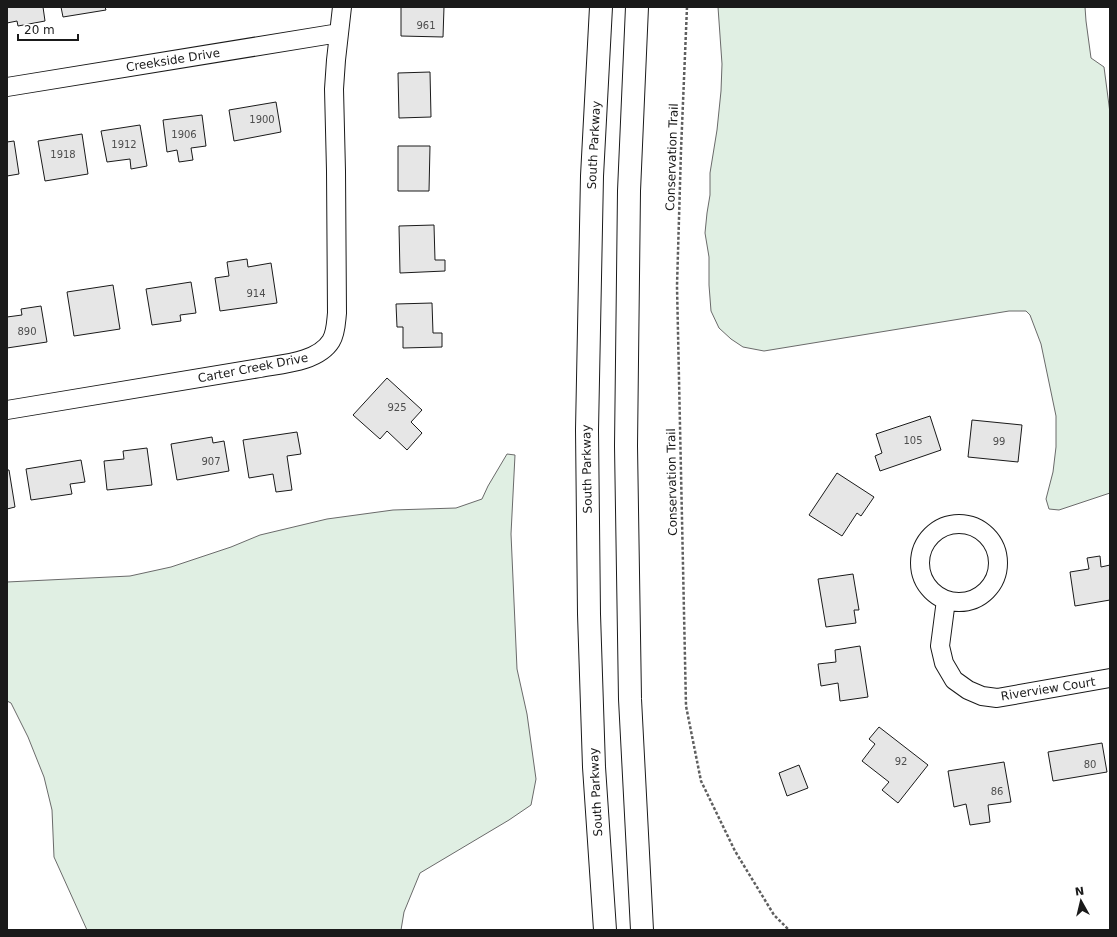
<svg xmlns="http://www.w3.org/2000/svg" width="1117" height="937" viewBox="0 0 1117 937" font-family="'DejaVu Sans',sans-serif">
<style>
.green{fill:#e0efe3;stroke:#6a6a6a}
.building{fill:#e6e6e6;stroke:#1a1a1a}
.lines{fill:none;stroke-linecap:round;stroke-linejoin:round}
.street-casing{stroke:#1a1a1a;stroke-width:20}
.secondary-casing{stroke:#1a1a1a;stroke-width:24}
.path{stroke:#5f5f5f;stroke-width:2.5;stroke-dasharray:3 2;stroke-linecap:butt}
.street{stroke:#fff;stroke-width:18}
.secondary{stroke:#fff;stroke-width:22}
.labels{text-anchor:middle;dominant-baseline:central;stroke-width:3;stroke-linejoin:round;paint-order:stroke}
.number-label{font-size:10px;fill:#4d4d4d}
.street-label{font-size:12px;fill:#1a1a1a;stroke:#fff}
</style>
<rect width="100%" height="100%" fill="#fff"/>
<path class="green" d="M718,7H1085L1086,21L1091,58L1104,67L1110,113V493L1059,510L1049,509L1046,499L1053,472L1056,447V416L1041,344L1030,315L1026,311H1009L764,351L743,347L731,339L719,328L711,311L709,285V257L705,233L707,213L710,195V173L717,130L721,91L722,64Z
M507,454L515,455L511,534L517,669L527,714L536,779L531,805L509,820L420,873L404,912L401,930H87L54,857L52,810L44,777L28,737L11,703L7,701V582L130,576L171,567L231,547L260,535L327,519L393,510L456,508L482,499L488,486Z"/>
<path class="building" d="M7,7H43L45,21L18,26L17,21L7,23Z
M61,7H105L106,10L63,17Z
M401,7H444L443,37L401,36Z
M430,72L431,117L399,118L398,73Z
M276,102L281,132L234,141L229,110Z
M202,115L206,146L191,148L193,160L179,162L177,150L167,152L163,120Z
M140,125L147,166L131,169L130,159L107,162L101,131Z
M82,134L88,174L45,181L38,141Z
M14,141L19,174L7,176V142Z
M398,146H430L429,191H398Z
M434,225L435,260H445V271L400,273L399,226Z
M247,259L248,267L271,263L277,303L220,311L215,278L229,276L227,262Z
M191,282L196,313L180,315L181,321L152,325L146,289Z
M113,285L120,329L74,336L67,292Z
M432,303L433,333H442V347L403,348V327H397L396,304Z
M41,306L47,342L7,348V317L22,315L21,309Z
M387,378L422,410L411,422L422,433L407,450L387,431L380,439L353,415Z
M930,416L941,450L880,471L875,456L882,453L876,434Z
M972,420L1022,425L1018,462L968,457Z
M297,432L301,454L287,456L292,490L276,492L273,474L249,478L243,440Z
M212,437L213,443L224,441L229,471L177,480L171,444Z
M147,448L152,485L107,490L104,461L124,459L123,451Z
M81,460L85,482L70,484L72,494L31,500L26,469Z
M7,470H9L15,507L7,509Z
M837,473L874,497L861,516L857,513L842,536L809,515Z
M1100,556L1101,567L1110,565V600L1075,606L1070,572L1089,569L1087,558Z
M853,574L859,610H854L856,623L826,627L818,579Z
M860,646L868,697L840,701L838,683L821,686L818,664L836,662L835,650Z
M879,727L928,765L898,803L882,790L889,782L862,761L875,744L869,739Z
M1102,743L1107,772L1053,781L1048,752Z
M1004,762L1011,802L988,805L990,822L970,825L966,804L954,807L948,771Z
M799,765L808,788L787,796L779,773Z"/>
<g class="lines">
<defs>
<path id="street" d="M7,87L339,33
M7,410L260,368C282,364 318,362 331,341C336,333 336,322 337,313L336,171L334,89L336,60L342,7
M920 563a39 39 0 1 1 78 0a39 39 0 1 1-78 0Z
M946,600L940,646L944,663L954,680L968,690L982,696L997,698L1110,678"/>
<path id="secondary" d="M601,7L592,176L587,430L589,614L594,767L605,930
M637,7L629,191L626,446L630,699L642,930"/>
</defs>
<use href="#street" class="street-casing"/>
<use href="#secondary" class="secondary-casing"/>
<path class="path" d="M687,7L681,150L677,286L686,706L701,781L735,851L774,915L789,930"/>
<use href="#street" class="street"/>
<use href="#secondary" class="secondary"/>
</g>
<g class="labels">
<g class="number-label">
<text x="426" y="25">961</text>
<text x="262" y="119">1900</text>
<text x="184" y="134">1906</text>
<text x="124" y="144">1912</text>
<text x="63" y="154">1918</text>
<text x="256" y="293">914</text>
<text x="27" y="331">890</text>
<text x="397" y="407">925</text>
<text x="913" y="440">105</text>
<text x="999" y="441">99</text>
<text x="211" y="461">907</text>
<text x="901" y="761">92</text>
<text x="1090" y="764">80</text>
<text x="997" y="791">86</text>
</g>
<g class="street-label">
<text transform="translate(173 60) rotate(-9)">Creekside Drive</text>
<text transform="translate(594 145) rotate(-87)">South Parkway</text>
<text transform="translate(672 157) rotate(-88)">Conservation Trail</text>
<text transform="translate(253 368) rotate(-11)">Carter Creek Drive</text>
<text transform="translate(587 469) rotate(-91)">South Parkway</text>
<text transform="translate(672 482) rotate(-91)">Conservation Trail</text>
<text transform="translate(1048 689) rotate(-9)">Riverview Court</text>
<text transform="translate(596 792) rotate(-93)">South Parkway</text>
</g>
</g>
<rect width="1117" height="937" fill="none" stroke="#1a1a1a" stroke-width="16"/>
<g transform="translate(1081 901) rotate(352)" stroke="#ffffff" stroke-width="3" paint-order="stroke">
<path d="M0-3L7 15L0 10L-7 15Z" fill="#1a1a1a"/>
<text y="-6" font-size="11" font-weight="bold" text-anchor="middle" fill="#1a1a1a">N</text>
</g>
<path d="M18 34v6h60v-6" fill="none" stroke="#1a1a1a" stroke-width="2"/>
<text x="24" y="34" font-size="12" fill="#1a1a1a" stroke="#ffffff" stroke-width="3" paint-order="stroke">20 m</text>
</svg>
